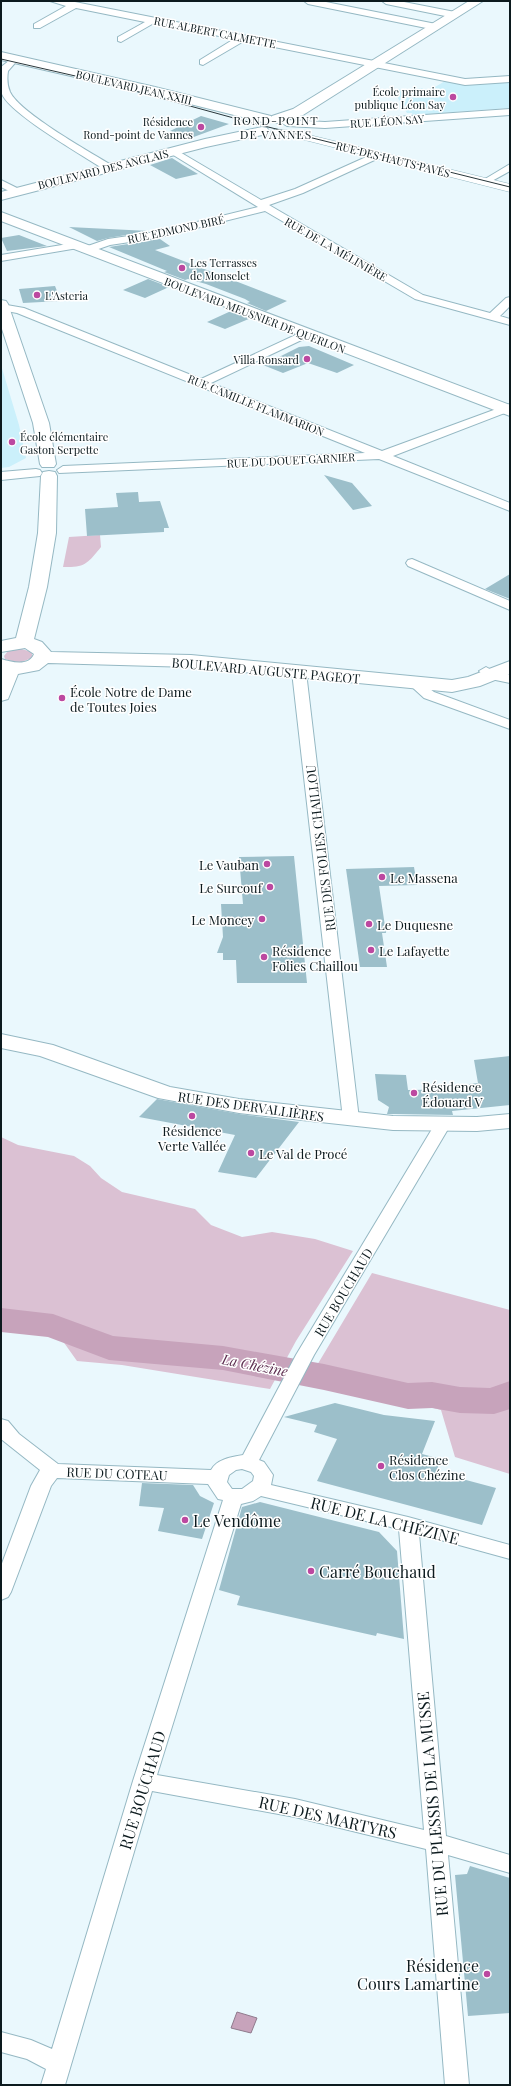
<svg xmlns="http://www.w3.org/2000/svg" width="511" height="2086" viewBox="0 0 511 2086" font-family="'Playfair Display',serif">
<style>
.built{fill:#cbf0fb}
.green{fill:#dbc1d3}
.water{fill:#c7a3bb;stroke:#8f7a8c}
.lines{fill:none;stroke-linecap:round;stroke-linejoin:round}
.river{fill:#c7a3bb;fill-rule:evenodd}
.building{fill:#9cbfca}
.minor-casing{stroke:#95b8c3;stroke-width:2}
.tertiary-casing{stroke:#95b8c3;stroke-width:1}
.secondary-casing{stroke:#95b8c3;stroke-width:2}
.primary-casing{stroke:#95b8c3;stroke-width:2}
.minor{fill:#fff;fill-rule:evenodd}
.tertiary{fill:#fff;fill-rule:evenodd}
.secondary{fill:#fff;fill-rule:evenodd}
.primary{fill:#fff;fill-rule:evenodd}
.tram{stroke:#29373b;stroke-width:1}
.poi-dot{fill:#bc48a0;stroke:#fff;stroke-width:1.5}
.labels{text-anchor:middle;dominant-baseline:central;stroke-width:3;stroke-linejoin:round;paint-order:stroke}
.far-street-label{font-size:11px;fill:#0c1a1e;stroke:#fff}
.far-poi-label{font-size:11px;fill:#0c1a1e;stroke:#fff;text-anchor:end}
.far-neighbourhood-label{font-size:12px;letter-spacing:1px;fill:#0c1a1e;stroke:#fff}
.street-label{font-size:13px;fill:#0c1a1e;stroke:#fff}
.poi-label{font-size:13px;fill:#0c1a1e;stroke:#fff;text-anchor:start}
.water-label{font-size:14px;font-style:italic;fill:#5b2c4e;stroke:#fff}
.near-poi-label{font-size:16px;fill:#0c1a1e;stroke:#fff;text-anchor:start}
.near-street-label{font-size:16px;fill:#0c1a1e;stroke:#fff}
</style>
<rect width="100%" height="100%" fill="#eaf8fd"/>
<path class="built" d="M445,81L465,85L510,82V108L413,115L412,113H407L393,90L421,88L430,90Z
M1,365L19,425L26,458L9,467L1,468Z"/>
<path class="green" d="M100,535L101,547C88,563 85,568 63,567L69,537Z
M18,648L32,652V658L19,663L5,659L4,656L8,651Z
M1,1137L18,1145L74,1156L90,1166L101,1178L122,1192L195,1209L211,1225L242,1237L272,1232L315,1239L353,1251L296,1341L270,1389L122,1365L77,1361L55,1330L28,1319L1,1315Z
M372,1273L510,1310V1474L455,1457L441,1410L339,1382L310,1377Z"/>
<path class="water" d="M237,2012L257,2018L251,2033L231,2028Z"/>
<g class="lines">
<path class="river" d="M1,1308L53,1314L113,1336L223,1346L324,1364L408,1383L432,1382L460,1387L490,1388L510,1381V1409L494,1414L460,1413L432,1408L408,1409L324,1390L223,1370L109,1360L48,1337L1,1332Z"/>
</g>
<path class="building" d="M201,116L229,124L191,138L170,131Z
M172,158L183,165L198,174L176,179L150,165Z
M69,227L149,231H150L108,238L97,241Z
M19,235L47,246L7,251L1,238Z
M160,239L170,246L155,250L287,301L266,311L247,303L250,302L245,299L206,284L188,279L185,280L164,272L167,271L109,247Z
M148,279L169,287L145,298L123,290Z
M55,286L61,301L23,303L19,289Z
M231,311L251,318L225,329L207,322Z
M309,346L354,365L337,373L308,363L283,373L263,365L299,347Z
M324,475L352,483L372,506L353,510Z
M138,492L139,502L160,501L169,528H164V532L87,536L85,509L118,507L116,493Z
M510,574V599L485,589Z
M294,856L307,983H237L236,960H223V953H217L223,937L221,904H243L239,857Z
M414,867L417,885L379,886L386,933H382L387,967H360L346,869Z
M510,1056V1105L452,1111L453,1115L393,1114H387L389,1107L378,1100L375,1074L406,1075L408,1090L470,1089L469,1084L478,1083L474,1060Z
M157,1099L239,1114L299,1122L256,1178L218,1172L235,1135L139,1117Z
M335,1403L384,1415L435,1421L422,1454L441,1459L436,1472L496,1488L482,1525L317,1481L337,1439L314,1432L317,1425L284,1417Z
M142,1483L193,1485L200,1496L214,1503L202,1539L158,1531L164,1508L139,1506Z
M260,1502L379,1532L397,1551L404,1639L377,1633L376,1636L237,1605L240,1596L219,1590L242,1507Z
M470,1866L510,1878V2013L468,2016L455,1875L467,1874Z"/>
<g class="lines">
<defs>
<path id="minor" d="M50,1L75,2L465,79L510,76V82L465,85L244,41L203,65L200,64V60L234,39L154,23L121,42L118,41V37L145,22L76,8L40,28H34V24L66,6Z
M304,1H321L436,24L440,27L436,30L308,4Z
M382,1H399L455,12L459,15L455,18L386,4Z
M10,60L15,63L8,71C7,78 7,85 10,92C20,113 90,152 113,166V170H105C84,156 10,114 2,94C0,87 1,74 1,67Z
M510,109V115L325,128L287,126L282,123L287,120L325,122Z
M173,148L261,200L295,189L375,153H381V157L303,193L269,205L423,295L490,313L506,298L510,297V306L500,316L510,319V325L415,299L265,211L156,238L110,245L90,252H82L81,250L82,248L108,239L156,232L258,207L170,153V149Z
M510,164V171L490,182L485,179Z
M1,180L21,190L22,192L17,195L1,187Z
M74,243L79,246L78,248L1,261V255Z
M1,304L24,308L201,379L302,332H310L312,334L310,336L211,383L382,451L510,404V411L393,456L510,503V511L379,459L59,473L57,470L63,466L365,453L17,313L1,310Z
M36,469L40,470L42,473L40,476L1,480V472Z
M412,559L510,601V610L408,566L406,563L408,560Z
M486,667L495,672L510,675V683L486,678L479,671Z
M299,668L306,672L359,1119L357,1123L351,1124L345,1123L343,1119L292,672Z
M419,680L424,681L426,686L434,692L510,720V729L424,698L412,687L414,681Z
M443,1119L449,1120L451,1124L314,1355L259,1460L264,1462L273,1475L271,1485L408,1517L510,1545V1559L419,1534L446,1836L510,1855V1873L448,1855L469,2085H445L426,1849L295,1817L152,1791L65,2085H41L46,2069L27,2059L1,2052V2032L31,2040L52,2049L133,1781L223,1500L218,1499L208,1484L57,1478L51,1486L11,1592L8,1597L1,1600V1566L31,1486L40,1470L1,1439V1419L8,1421L19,1434L58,1464L211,1470C217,1459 231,1457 243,1455L296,1355L435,1124L437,1120ZM242,1469L251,1472L254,1476L253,1481L242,1489H232L227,1482L229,1475L236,1470ZM261,1496L399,1529L424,1830L295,1799L157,1775L241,1504L253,1501Z"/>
<path id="tertiary" d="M276,129L293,131L510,184V192L293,137L272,134L270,132Z"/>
<path id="secondary" d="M1,52L155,87L271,116L273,119L266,123L154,95L1,60Z
M1,212L510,405V416L1,221Z
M1,300L6,301L8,304L49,423L56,464L54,467H42L40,464L33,423L1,326Z
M49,471L55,472L57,476L56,533L47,587L34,639L42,642L51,652L191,655L452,680L468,677L510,661V674L480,686L452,692L191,667L48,663L39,670L18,674L8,699L1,701V659C11,662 29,667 34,654L25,648L1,652V641L16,638L29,587L38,533L41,476L43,472Z
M1,1034L53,1045L170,1087L239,1099L393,1116L477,1117L510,1114V1128L477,1131L393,1130L239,1113L158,1098L40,1056L1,1048Z"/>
<path id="primary" d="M469,1H483L303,115L277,123L270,119L272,116L293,109Z
M262,127L267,128L269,131L267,134L206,147L1,200V192L205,139Z"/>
</defs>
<use href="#minor" class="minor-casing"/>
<use href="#tertiary" class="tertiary-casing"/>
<use href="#secondary" class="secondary-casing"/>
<use href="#primary" class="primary-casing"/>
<use href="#minor" class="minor"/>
<use href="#tertiary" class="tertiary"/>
<use href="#secondary" class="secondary"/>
<use href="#primary" class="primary"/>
<path class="tram" d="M1,59L106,83L252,123L510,187"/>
</g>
<g class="poi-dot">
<circle cx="453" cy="97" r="4"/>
<circle cx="201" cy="127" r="4"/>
<circle cx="182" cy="268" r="4"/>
<circle cx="37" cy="295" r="4"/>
<circle cx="307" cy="359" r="4"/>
<circle cx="12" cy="442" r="4"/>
<circle cx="62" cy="698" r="4"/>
<circle cx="267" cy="864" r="4"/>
<circle cx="382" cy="877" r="4"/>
<circle cx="270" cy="887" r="4"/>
<circle cx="262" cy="919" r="4"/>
<circle cx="369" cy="924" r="4"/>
<circle cx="371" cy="950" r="4"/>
<circle cx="264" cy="957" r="4"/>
<circle cx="414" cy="1093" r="4"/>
<circle cx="192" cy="1116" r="4"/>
<circle cx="251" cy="1153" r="4"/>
<circle cx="381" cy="1466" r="4"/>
<circle cx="185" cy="1520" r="4"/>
<circle cx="311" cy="1571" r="4"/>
<circle cx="487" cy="1974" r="4"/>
</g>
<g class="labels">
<g class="far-street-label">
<text transform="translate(215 32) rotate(11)">RUE ALBERT CALMETTE</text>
<text transform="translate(134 87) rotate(13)">BOULEVARD JEAN XXIII</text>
<text transform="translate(387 121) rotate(-4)">RUE LÉON SAY</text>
<text transform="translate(393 159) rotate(14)">RUE DES HAUTS PAVÉS</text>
<text transform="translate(103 169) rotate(-14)">BOULEVARD DES ANGLAIS</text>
<text transform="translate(176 229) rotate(-12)">RUE EDMOND BIRÉ</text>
<text transform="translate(336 249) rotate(30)">RUE DE LA MÉLINIÈRE</text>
<text transform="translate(255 315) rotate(21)">BOULEVARD MEUSNIER DE QUERLON</text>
<text transform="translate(256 405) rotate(22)">RUE CAMILLE FLAMMARION</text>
<text transform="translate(291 460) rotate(-3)">RUE DU DOUET GARNIER</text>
</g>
<g class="far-poi-label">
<text x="445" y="91">École primaire<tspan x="445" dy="13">publique Léon Say</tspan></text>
<text x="193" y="121">Résidence<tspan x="193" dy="13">Rond-point de Vannes</tspan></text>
<text x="190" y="262" text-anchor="start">Les Terrasses<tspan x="190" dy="13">de Monselet</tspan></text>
<text x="45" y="295" text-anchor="start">L'Asteria</text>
<text x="299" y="359">Villa Ronsard</text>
<text x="20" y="436" text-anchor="start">École élémentaire<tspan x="20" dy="13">Gaston Serpette</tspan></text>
</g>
<g class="far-neighbourhood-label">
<text x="276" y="120">ROND-POINT<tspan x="276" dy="14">DE VANNES</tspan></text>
</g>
<g class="street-label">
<text transform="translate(266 670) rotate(5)">BOULEVARD AUGUSTE PAGEOT</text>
<text transform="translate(320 848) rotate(-97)">RUE DES FOLIES CHAILLOU</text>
<text transform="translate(251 1106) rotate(8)">RUE DES DERVALLIÈRES</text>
<text transform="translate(343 1292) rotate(-59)">RUE BOUCHAUD</text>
<text transform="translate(117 1473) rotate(2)">RUE DU COTEAU</text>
</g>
<g class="poi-label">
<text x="70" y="691">École Notre de Dame<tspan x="70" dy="15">de Toutes Joies</tspan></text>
<text x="259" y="864" text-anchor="end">Le Vauban</text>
<text x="390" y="877">Le Massena</text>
<text x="262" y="887" text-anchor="end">Le Surcouf</text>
<text x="254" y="919" text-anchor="end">Le Moncey</text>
<text x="377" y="924">Le Duquesne</text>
<text x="272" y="950">Résidence<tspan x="272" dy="15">Folies Chaillou</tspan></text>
<text x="379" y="950">Le Lafayette</text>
<text x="422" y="1086">Résidence<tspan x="422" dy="15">Édouard V</tspan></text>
<text x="192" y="1130" text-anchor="middle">Résidence<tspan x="192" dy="15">Verte Vallée</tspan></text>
<text x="259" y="1153">Le Val de Procé</text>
<text x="389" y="1459">Résidence<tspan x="389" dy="15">Clos Chézine</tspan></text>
</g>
<g class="water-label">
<text transform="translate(255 1365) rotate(11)">La Chézine</text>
</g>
<g class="near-poi-label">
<text x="193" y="1520">Le Vendôme</text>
<text x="319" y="1571">Carré Bouchaud</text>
<text x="479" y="1965" text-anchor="end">Résidence<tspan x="479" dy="18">Cours Lamartine</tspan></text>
</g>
<g class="near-street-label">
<text transform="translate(385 1520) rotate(14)">RUE DE LA CHÉZINE</text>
<text transform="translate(142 1790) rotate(-73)">RUE BOUCHAUD</text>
<text transform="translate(432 1804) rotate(-95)">RUE DU PLESSIS DE LA MUSSE</text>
<text transform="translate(328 1817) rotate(13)">RUE DES MARTYRS</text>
</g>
</g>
<rect width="511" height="2086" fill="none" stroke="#0c1a1e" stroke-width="4"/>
</svg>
